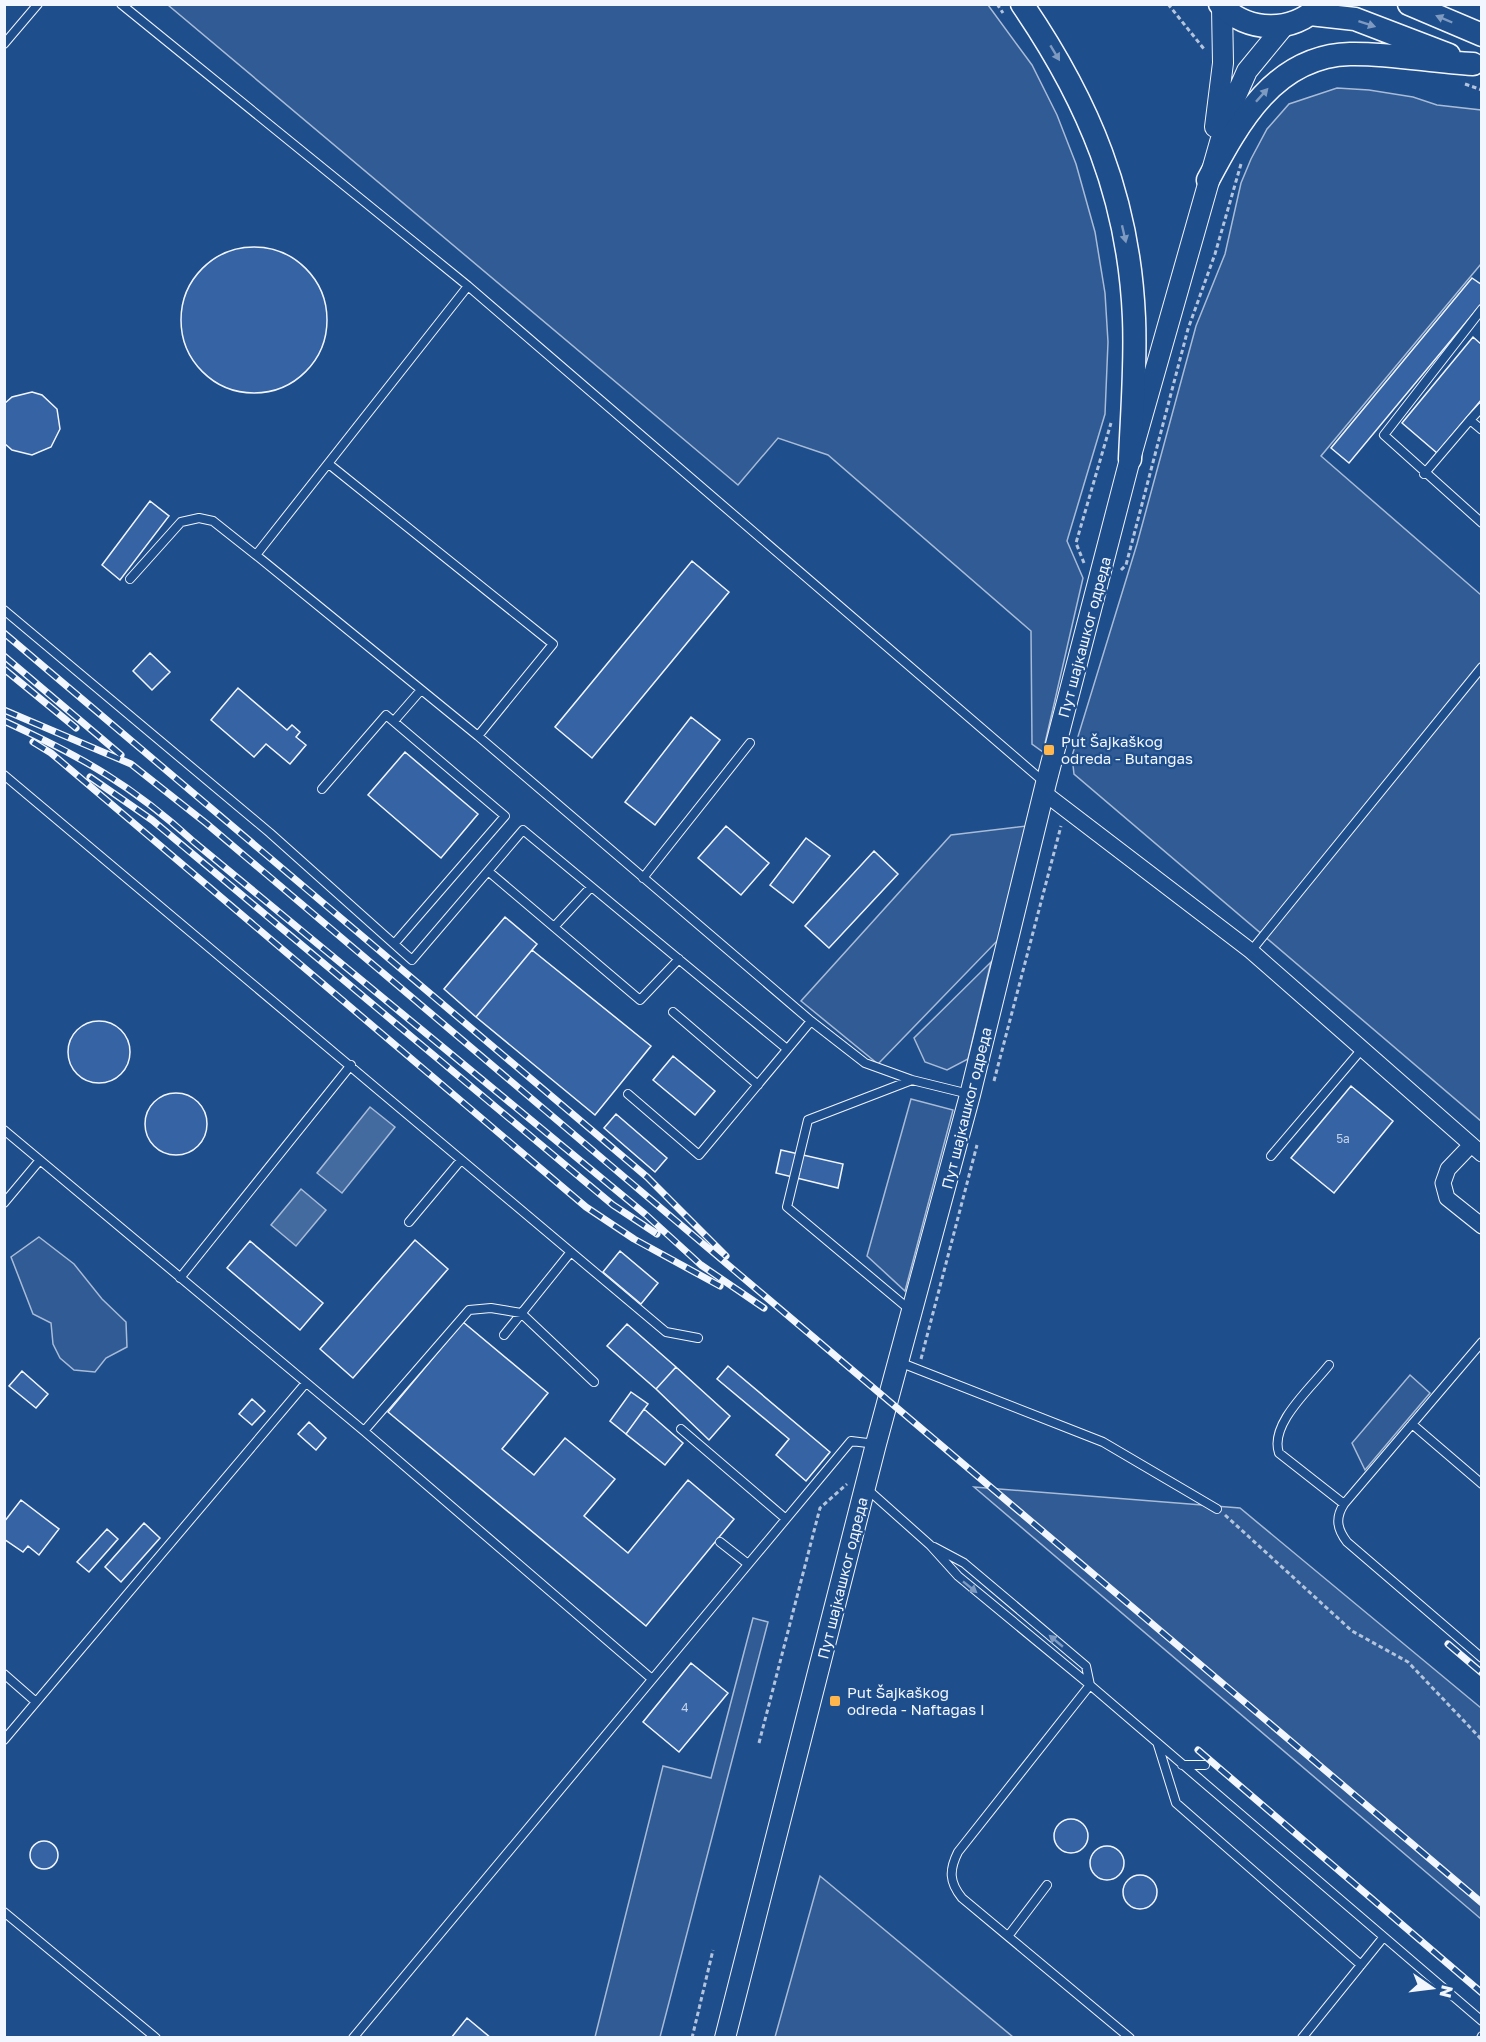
<svg xmlns="http://www.w3.org/2000/svg" width="1486" height="2042" viewBox="0 0 1486 2042" font-family="'Golos Text',sans-serif">
<style>
.built{fill:#305b95;stroke:#a8bbd7;stroke-width:1.5}
.water{fill:#446ba0;stroke:#a8bbd7;stroke-width:1.5}
.building{fill:#3563a3;stroke:#f2f6ff;stroke-width:1.5}
.lines{fill:none;stroke-linecap:round;stroke-linejoin:round}
.service-casing{stroke:#f2f6ff;stroke-width:10}
.minor-casing{stroke:#f2f6ff;stroke-width:17}
.tertiary-casing{stroke:#f2f6ff;stroke-width:22}
.secondary-casing{stroke:#f2f6ff;stroke-width:25}
.path{stroke:#b3c4dc;stroke-width:3;stroke-dasharray:4.5 3;stroke-linecap:butt}
.service{stroke:#1f4e8c;stroke-width:8}
.minor{stroke:#1f4e8c;stroke-width:15}
.tertiary{stroke:#1f4e8c;stroke-width:20}
.secondary{stroke:#1f4e8c;stroke-width:22}
.rail-casing{stroke:#f2f6ff;stroke-width:7}
.rail{stroke:#1f4e8c;stroke-width:4.5;stroke-dasharray:14;stroke-linecap:butt}
.oneway{fill:#7e9ac0}
.poi-dot{fill:#ffb74d;stroke:#1f4e8c;stroke-width:2}
.labels{text-anchor:middle;dominant-baseline:central;stroke-width:4.5;stroke-linejoin:round;paint-order:stroke}
.number-label{font-size:12px;fill:#c3d1e8}
.street-label{font-size:15px;fill:#f2f6ff;stroke:#1f4e8c}
.poi-label{font-size:15px;fill:#f2f6ff;stroke:#1f4e8c;text-anchor:start}
</style>
<rect width="100%" height="100%" fill="#1f4e8c"/>
<path class="built" d="M168,5H988L1032,65L1057,115L1076,164L1095,232L1105,293L1108,342L1105,414L1067,541L1083,578L1043,752L1032,744L1031,631L828,455L778,438L738,485Z
M1337,88L1369,90L1413,97L1437,105L1481,110V264L1321,456L1481,595V1121L1074,774L1072,756L1137,544L1196,326L1225,254L1241,183L1251,159L1267,129L1289,104Z
M1026,826L1000,938L878,1064L801,1001L951,835Z
M991,962L968,1059L947,1070L925,1062L914,1038Z
M911,1099L953,1110L905,1291L867,1256Z
M39,1237L74,1264L102,1299L126,1322L127,1347L106,1358L95,1372L74,1370L60,1358L53,1344L51,1323L33,1314L11,1257Z
M1410,1375L1430,1393L1365,1470L1352,1443Z
M974,1487L1240,1508L1481,1708V1919Z
M753,1618L768,1622L660,2037H595L663,1766L711,1778Z
M820,1876L1013,2037H775Z"/>
<path class="water" d="M370,1107L395,1127L342,1193L317,1173Z
M301,1189L326,1210L296,1246L271,1225Z"/>
<path class="building" d="M181 320a73 73 0 1 1 146 0a73 73 0 1 1-146 0Z
M1472,278L1482,285V303L1349,463L1331,448Z
M1473,337L1482,345V399L1437,453L1402,423Z
M32,392L42,395L57,409L60,429L51,447L32,455L12,450L4,443V404L12,397Z
M150,501L169,516L120,580L102,565Z
M692,561L729,592L592,758L555,727Z
M150,653L170,672L152,690L133,671Z
M238,688L287,730L292,725L300,732L296,737L306,745L290,764L266,744L254,757L211,720Z
M691,717L720,740L655,825L625,802Z
M405,752L478,814L441,858L368,795Z
M726,826L769,863L741,895L698,858Z
M806,838L830,856L793,903L770,885Z
M874,851L898,874L829,948L805,926Z
M505,917L537,944L476,1017L444,989Z
M532,950L651,1046L595,1115L476,1017Z
M68 1052a31 31 0 1 1 62 0a31 31 0 1 1-62 0Z
M673,1056L715,1091L695,1115L653,1080Z
M1351,1086L1393,1121L1334,1193L1291,1158Z
M145 1124a31 31 0 1 1 62 0a31 31 0 1 1-62 0Z
M616,1114L667,1158L655,1172L604,1128Z
M781,1150L843,1164L838,1188L776,1173Z
M415,1240L448,1269L353,1378L320,1349Z
M250,1241L323,1303L300,1330L227,1268Z
M620,1251L658,1283L641,1304L603,1272Z
M463,1322L548,1393L502,1449L534,1475L565,1438L615,1479L584,1516L628,1553L688,1480L734,1519L646,1626L388,1412Z
M627,1324L676,1367L656,1389L607,1346Z
M728,1366L830,1452L806,1481L776,1455L789,1439L717,1379Z
M676,1367L730,1416L709,1440L656,1389Z
M22,1371L48,1394L36,1408L9,1386Z
M631,1392L648,1404L626,1434L610,1421Z
M252,1399L265,1411L252,1425L239,1414Z
M644,1409L683,1443L665,1465L626,1434Z
M309,1422L326,1438L316,1450L298,1434Z
M21,1500L59,1529L39,1555L28,1546L23,1552L4,1539V1522Z
M144,1523L160,1538L121,1582L105,1567Z
M107,1529L118,1539L89,1572L77,1562Z
M691,1663L728,1693L679,1752L643,1722Z
M1054 1836a17 17 0 1 1 34 0a17 17 0 1 1-34 0Z
M30 1855a14 14 0 1 1 28 0a14 14 0 1 1-28 0Z
M1090 1863a17 17 0 1 1 34 0a17 17 0 1 1-34 0Z
M1123 1892a17 17 0 1 1 34 0a17 17 0 1 1-34 0Z
M467,2018L491,2038H451Z"/>
<g class="lines">
<defs>
<path id="service" d="M121,4L468,286L1044,782
M4,44L38,4
M468,286L256,555L478,736L811,1021L865,1063L912,1080L969,1094
M1482,309L1384,435L1482,523
M1470,420L1482,407
M330,465L553,644L478,736
M1424,474L1470,420L1482,430
M130,579L181,522L199,518L213,521L256,555
M4,610L270,833L412,960L523,830L787,1049
M394,721L421,690
M4,775L666,1332L698,1338
M322,789L386,715L505,816L394,944
M488,871L640,1000L679,959
M643,878L750,743
M554,927L591,887
M1251,951L1482,667
M673,1012L758,1085
M628,1094L699,1155L811,1021
M4,1130L364,1431L652,1679
M1271,1156L1362,1049
M4,1203L40,1160
M409,1222L461,1160
M180,1278L351,1065
M910,1310L787,1207L808,1120L912,1080
M504,1335L570,1253
M1482,1342L1344,1504C1335,1518 1337,1529 1347,1542L1482,1658
M899,1362L1103,1442L1217,1509
M1329,1365C1311,1388 1269,1424 1279,1453L1344,1504
M1412,1424L1482,1484
M681,1429L786,1519
M364,1431L469,1310L491,1308L521,1313L594,1382
M866,1488L930,1545L958,1576L1090,1685L1482,2021
M720,1542L748,1564
M934,1547L964,1563L1086,1666L1090,1685
M4,1674L36,1702
M1090,1685L958,1852C949,1870 949,1882 962,1898L1130,2038
M4,1740L305,1384
M1158,1745L1176,1803L1361,1965
M1182,1765H1205
M4,1912L156,2038
M1009,1935L1047,1885
M353,2038L851,1441L876,1444
M1302,2038L1382,1939
M1481,2038L1482,2036"/>
<path id="minor" d="M1043,792L1251,951L1482,1154
M1471,1145L1448,1169L1443,1183L1447,1198L1482,1226"/>
<path id="tertiary" d="M1215,127L1223,63L1222,7
M725,2038L876,1444L970,1095L1046,783L1130,459L1228,114L1247,71L1284,26"/>
<path id="secondary" d="M1022,4C1089,102 1129,198 1134,318C1136,365 1132,412 1130,459
M1220,4C1247,33 1293,34 1320,5
M1409,4L1482,35
M1310,14L1355,19L1449,55
M1208,180C1239,122 1275,56 1350,54C1391,53 1432,62 1473,64"/>
</defs>
<use href="#service" class="service-casing"/>
<use href="#minor" class="minor-casing"/>
<use href="#tertiary" class="tertiary-casing"/>
<use href="#secondary" class="secondary-casing"/>
<path class="path" d="M997,4L1003,13
M1168,4L1204,49
M1465,84L1482,90
M1084,563L1076,543L1111,423
M1121,570L1126,565L1188,329L1215,254L1241,164
M994,1081L1061,826
M921,1359L977,1145
M1225,1515L1352,1631L1408,1662L1482,1740
M759,1743L820,1508L847,1484
M692,2038L713,1950"/>
<use href="#service" class="service"/>
<use href="#minor" class="minor"/>
<use href="#tertiary" class="tertiary"/>
<use href="#secondary" class="secondary"/>
<defs>
<path id="rail" d="M4,633L647,1177L726,1256
M4,656L121,755
M4,669L76,728
M4,710L131,764L207,824L1482,1903
M4,721C80,756 132,785 194,842L645,1214L701,1265L764,1308
M33,742L51,753L586,1207L634,1239L720,1286
M90,777L152,820L613,1205L657,1234
M1448,1644L1482,1673
M1198,1750L1482,1993"/>
</defs>
<use href="#rail" class="rail-casing"/>
<use href="#rail" class="rail"/>
</g>
<defs><path id="oneway-solid" d="M-6-.8H1V-3.2L6.5 0L1 3.2V.8H-6Z" transform="scale(1.5)"/></defs>
<g class="oneway">
<use href="#oneway-solid" transform="translate(1444 19) rotate(-157)"/>
<use href="#oneway-solid" transform="translate(1367 24) rotate(18)"/>
<use href="#oneway-solid" transform="translate(1055 53) rotate(59)"/>
<use href="#oneway-solid" transform="translate(1262 95) rotate(-48)"/>
<use href="#oneway-solid" transform="translate(1124 234) rotate(77)"/>
<use href="#oneway-solid" transform="translate(970 1587) rotate(39)"/>
<use href="#oneway-solid" transform="translate(1056 1641) rotate(-140)"/>
</g>
<g class="poi-dot">
<rect x="1043" y="744" width="12" height="12" rx="3"/>
<rect x="829" y="1695" width="12" height="12" rx="3"/>
</g>
<g class="labels">
<g class="number-label">
<text x="1343" y="1138">5a</text>
<text x="685" y="1707">4</text>
</g>
<g class="street-label">
<text transform="translate(1084 637) rotate(-75)">Пут шајкашког одреда</text>
<text transform="translate(966 1108) rotate(-76)">Пут шајкашког одреда</text>
<text transform="translate(842 1578) rotate(-76)">Пут шајкашког одреда</text>
</g>
<g class="poi-label">
<text x="1061" y="741">Put Šajkaškog<tspan x="1061" dy="17">odreda - Butangas</tspan></text>
<text x="847" y="1692">Put Šajkaškog<tspan x="847" dy="17">odreda - Naftagas I</tspan></text>
</g>
</g>
<rect width="1486" height="2042" fill="none" stroke="#f2f6ff" stroke-width="12"/>
<g transform="translate(1432 1988) rotate(104)" stroke="#1f4e8c" stroke-width="4.5" paint-order="stroke">
<path d="M0-4.5L10 22L0 15L-10 22Z" fill="#f2f6ff"/>
<text y="-9" font-size="16" font-weight="bold" text-anchor="middle" fill="#f2f6ff">N</text>
</g>
</svg>
